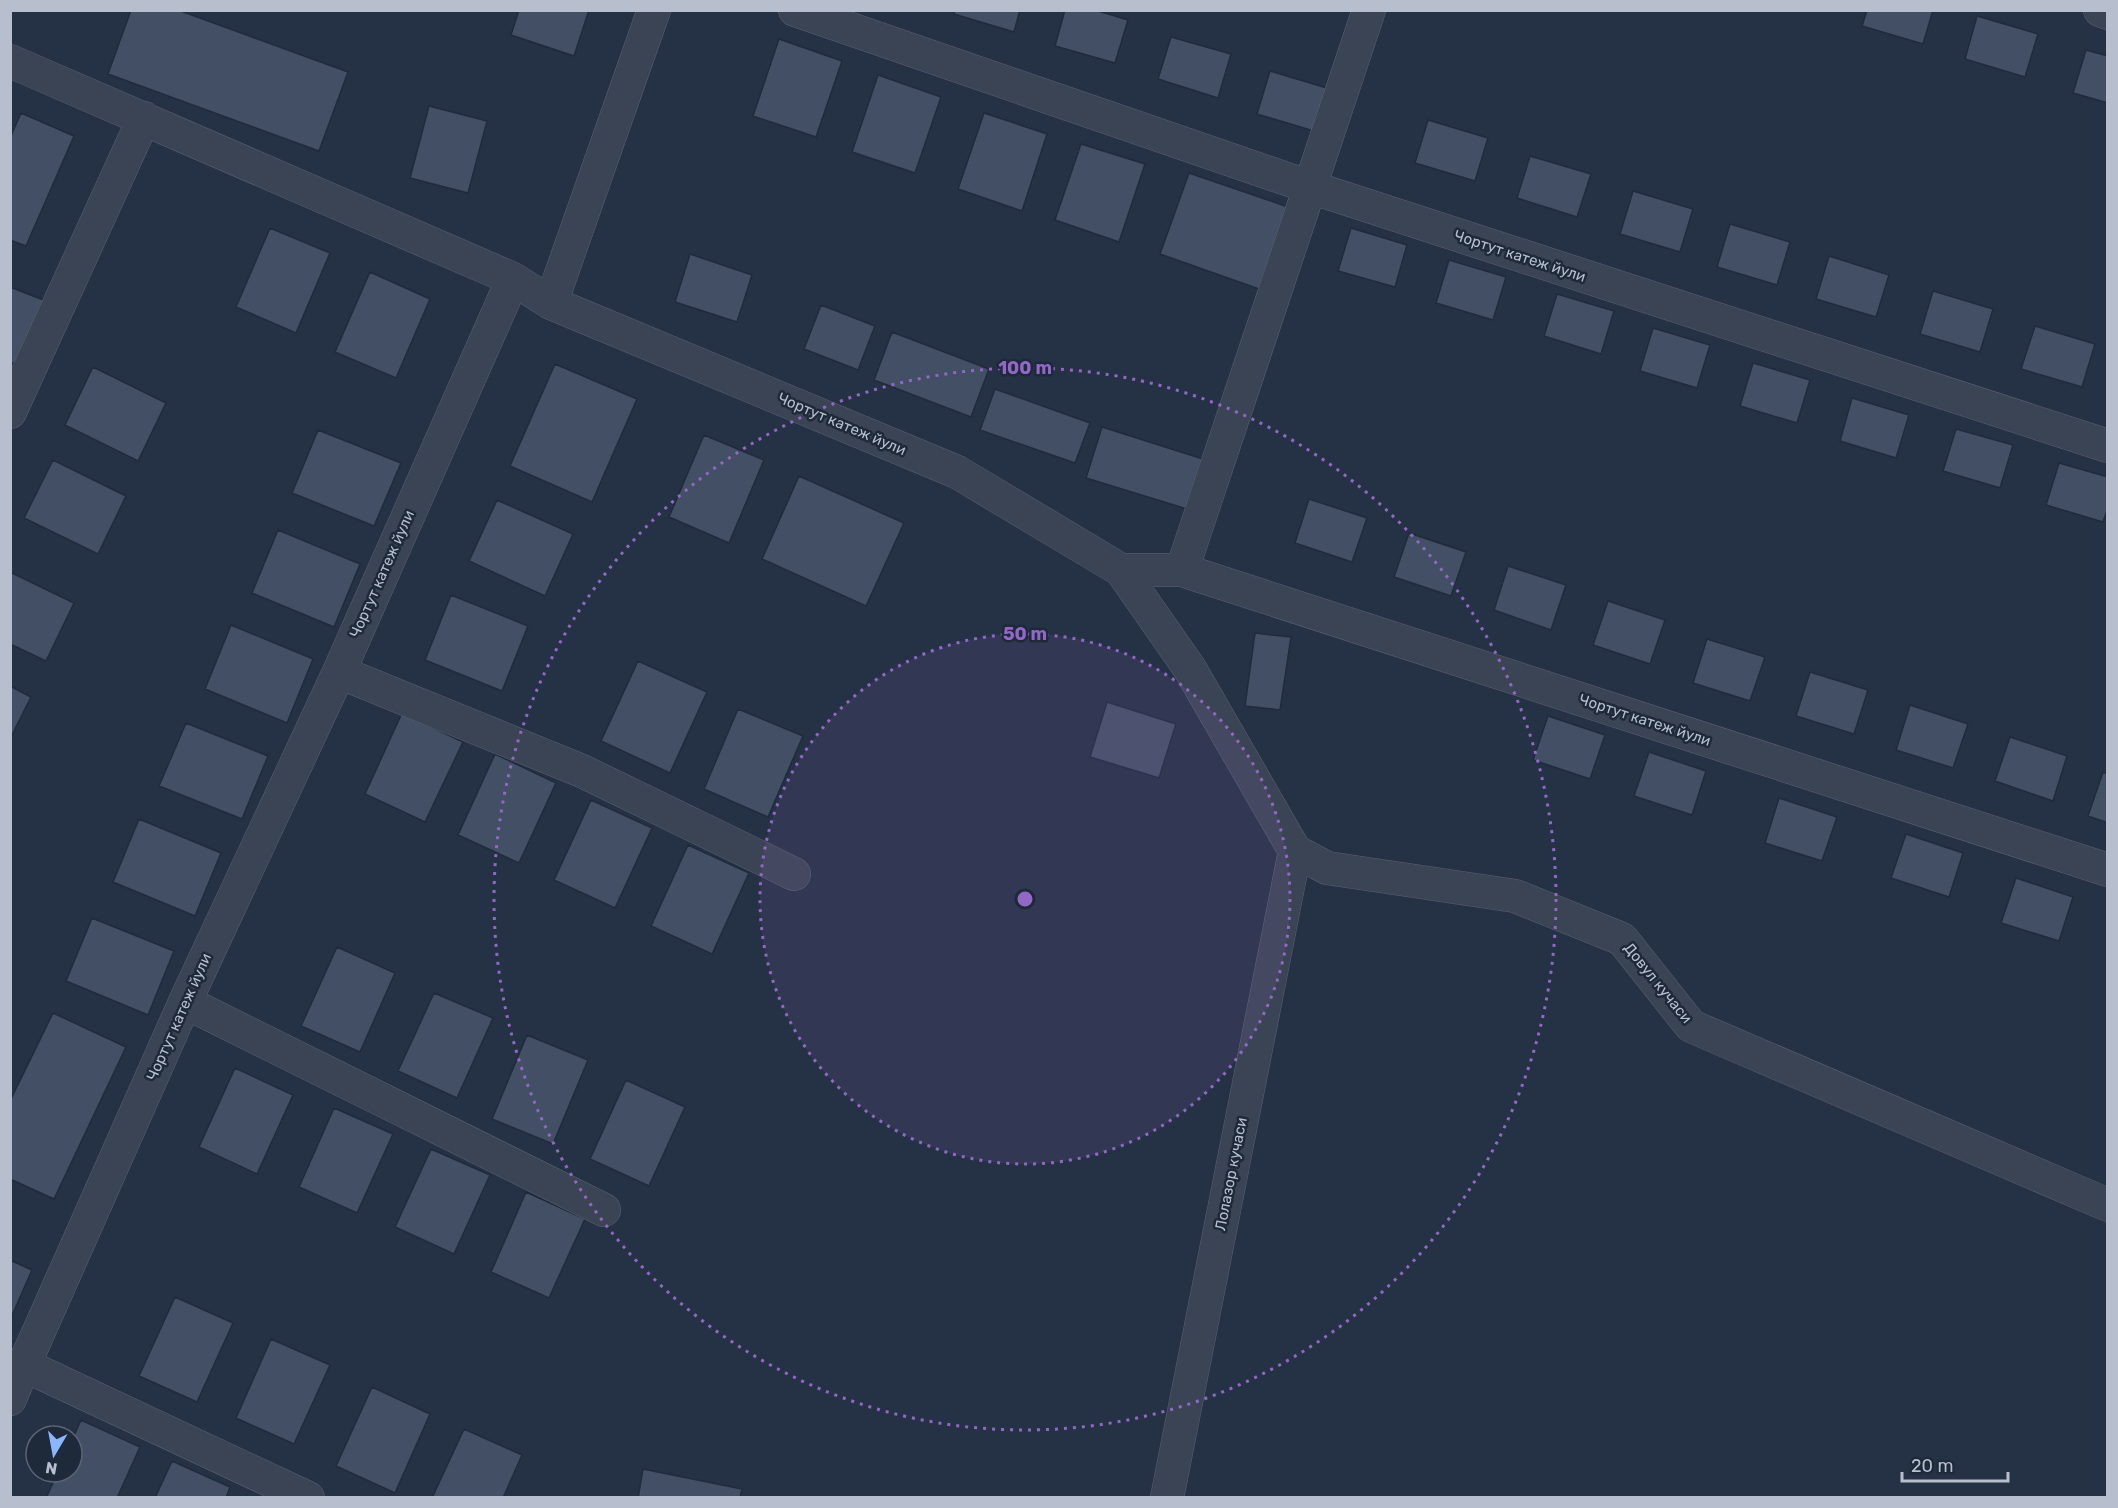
<svg xmlns="http://www.w3.org/2000/svg" width="2118" height="1508" viewBox="0 0 2118 1508" font-family="Rubik,sans-serif">
<style>
.building{fill:#424f65;stroke:#202b3c;stroke-width:1.5}
.lines{fill:none;stroke-linecap:round;stroke-linejoin:round}
.minor-casing{stroke:#586272;stroke-width:34}
.minor{stroke:#3a4454;stroke-width:33}
.ring{fill:none;stroke:#9367c5;stroke-width:3;stroke-dasharray:3 6}
.labels{text-anchor:middle;dominant-baseline:central;stroke-width:5;stroke-linejoin:round;paint-order:stroke}
.street-label{font-size:15px;fill:#b7bfce;stroke:#1e293a}
.centre{fill:#9367c5;stroke:#1e293a;stroke-width:3}
.ring-label{font-size:18px;text-anchor:middle;font-weight:bold;fill:#9367c5;stroke:#1e293a;stroke-width:5;stroke-linejoin:round;paint-order:stroke}
</style>
<rect width="100%" height="100%" fill="#253245"/>
<path class="building" d="M131,10H178L348,72L319,151L108,74Z
M519,10H589L574,56L511,35Z
M955,10H1020L1014,32L954,14Z
M1065,10H1095L1128,20L1115,63L1055,46Z
M1867,10H1933L1923,44L1862,26Z
M1977,16L2038,34L2025,77L1965,59Z
M1171,37L1231,54L1218,98L1158,79Z
M779,39L842,61L816,137L753,116Z
M2086,50L2108,56V103L2073,93Z
M1270,71L1330,89L1317,132L1257,114Z
M878,75L941,97L915,173L852,152Z
M429,106L487,121L468,193L410,178Z
M21,113L74,136L26,246L10,240V138Z
M984,113L1047,134L1022,211L958,189Z
M1428,120L1488,138L1475,181L1415,163Z
M1081,144L1145,164L1119,242L1055,220Z
M1530,156L1591,174L1577,217L1517,198Z
M1189,173L1288,207L1259,289L1160,254Z
M1633,191L1693,209L1680,252L1620,234Z
M1730,224L1790,242L1777,285L1717,267Z
M270,228L330,253L296,333L236,307Z
M1351,228L1407,245L1395,287L1338,271Z
M690,254L752,275L737,322L675,302Z
M1829,256L1889,275L1876,317L1816,299Z
M1449,260L1506,277L1493,320L1436,303Z
M370,272L430,299L396,378L335,352Z
M10,287L46,301L19,366L10,362Z
M1933,291L1993,309L1980,352L1920,334Z
M1557,294L1614,311L1601,354L1544,336Z
M821,305L875,326L858,370L804,349Z
M2035,326L2095,344L2082,387L2021,369Z
M1653,328L1710,345L1697,388L1640,371Z
M892,332L989,369L971,417L874,380Z
M1753,363L1810,380L1797,423L1740,406Z
M555,364L637,399L592,502L510,466Z
M93,367L166,403L138,461L65,425Z
M995,389L1090,423L1075,463L980,430Z
M1852,398L1909,415L1896,458L1840,441Z
M1102,427L1203,459L1187,509L1086,478Z
M1956,429L2013,445L2000,488L1943,471Z
M318,430L401,463L374,526L292,493Z
M704,435L764,460L729,543L669,517Z
M53,460L126,496L98,554L24,518Z
M2059,463L2108,477V508L2103,522L2046,505Z
M799,476L904,523L866,606L762,559Z
M1309,499L1367,518L1352,562L1295,543Z
M497,500L573,534L545,596L469,561Z
M278,530L360,564L334,627L252,593Z
M1409,533L1466,552L1451,596L1394,577Z
M1508,566L1566,585L1551,630L1494,610Z
M10,572L74,603L46,661L10,644Z
M451,595L528,626L502,691L425,660Z
M1608,601L1665,620L1650,664L1593,645Z
M231,625L313,659L287,723L205,689Z
M1255,633L1291,637L1280,710L1245,706Z
M1707,639L1765,657L1750,701L1693,683Z
M638,661L707,692L670,773L601,741Z
M1810,672L1868,690L1854,734L1796,716Z
M10,686L31,697L10,739Z
M1107,702L1176,724L1159,778L1090,757Z
M1910,705L1968,724L1953,768L1896,750Z
M738,709L803,736L768,817L704,789Z
M402,713L463,742L425,822L365,794Z
M1548,716L1605,735L1590,779L1533,760Z
M186,723L268,756L242,819L159,786Z
M2010,737L2067,756L2053,801L1995,781Z
M1649,752L1706,771L1692,815L1634,796Z
M495,754L556,783L519,863L458,835Z
M2103,772L2108,774V823L2088,816Z
M1779,798L1837,817L1822,861L1765,843Z
M591,800L652,828L615,908L554,880Z
M139,819L221,853L195,916L113,882Z
M1906,834L1963,853L1949,897L1891,878Z
M688,845L749,873L712,954L651,926Z
M2016,878L2073,897L2059,941L2001,923Z
M92,918L174,951L148,1015L66,981Z
M337,947L395,973L360,1052L301,1026Z
M434,993L493,1018L457,1098L398,1071Z
M53,1013L126,1047L54,1199L10,1179V1101Z
M527,1035L588,1060L553,1144L492,1119Z
M235,1068L293,1095L257,1174L199,1147Z
M626,1080L685,1107L649,1186L590,1159Z
M334,1108L393,1134L357,1213L299,1187Z
M431,1149L490,1175L454,1254L395,1227Z
M526,1192L585,1219L549,1298L491,1272Z
M10,1260L32,1270L10,1320Z
M175,1297L233,1323L197,1402L139,1376Z
M271,1339L330,1365L294,1444L236,1418Z
M372,1387L430,1414L395,1493L336,1466Z
M81,1420L140,1447L117,1498H46L58,1472H72V1440Z
M464,1429L522,1455L503,1498H432Z
M172,1461L230,1487L226,1498H155Z
M643,1469L742,1489L740,1498H638Z"/>
<g class="lines">
<defs>
<path id="minor" d="M795,10L1310,187L2108,446
M2100,10L2108,13
M10,61L513,279L551,303L957,472L1121,570L1190,669L1295,851
M551,303L654,10
M10,412L144,118
M1121,570H1182L1369,10
M1182,570L2108,870
M339,672L582,771L794,874
M1295,851L1327,868L1515,896L1622,939L1691,1026L2108,1205
M185,1002L604,1210
M24,1365L308,1498
M10,1399L24,1365L185,1002L339,672L513,279
M1167,1498L1295,851"/>
</defs>
<use href="#minor" class="minor-casing"/>
<use href="#minor" class="minor"/>
</g>
<circle cx="1025" cy="899" r="265" fill="#9367c5" fill-opacity=".12"/>
<g class="ring">
<circle cx="1025" cy="899" r="265"/>
<circle cx="1025" cy="899" r="531"/>
</g>
<g class="labels">
<g class="street-label">
<text transform="translate(1520 256) rotate(18)">Чортут катеж йули</text>
<text transform="translate(842 424) rotate(23)">Чортут катеж йули</text>
<text transform="translate(382 574) rotate(-66)">Чортут катеж йули</text>
<text transform="translate(1645 720) rotate(18)">Чортут катеж йули</text>
<text transform="translate(1658 983) rotate(51)">Довул кучаси</text>
<text transform="translate(179 1017) rotate(-66)">Чортут катеж йули</text>
<text transform="translate(1231 1174) rotate(-79)">Лолазор кучаси</text>
</g>
</g>
<circle cx="1025" cy="899" r="9" class="centre"/>
<g class="ring-label">
<text x="1025" y="374">100 m</text>
<text x="1025" y="640">50 m</text>
</g>
<rect width="2118" height="1508" fill="none" stroke="#b7bfce" stroke-width="24"/>
<g transform="translate(54 1454) rotate(190)"><circle r="28" fill="#1e293a" stroke="#5b6575" stroke-width="1.5"/>
<path d="M0-4.5L10 22L0 15L-10 22Z" fill="#8bb5ff"/>
<text y="-9" font-size="16" font-weight="bold" text-anchor="middle" fill="#b7bfce">N</text>
</g>
<path d="M1902 1472v9h106v-9" fill="none" stroke="#b7bfce" stroke-width="3"/>
<text x="1911" y="1472" font-size="18" fill="#b7bfce" stroke="#1e293a" stroke-width="4.5" paint-order="stroke">20 m</text>
</svg>
